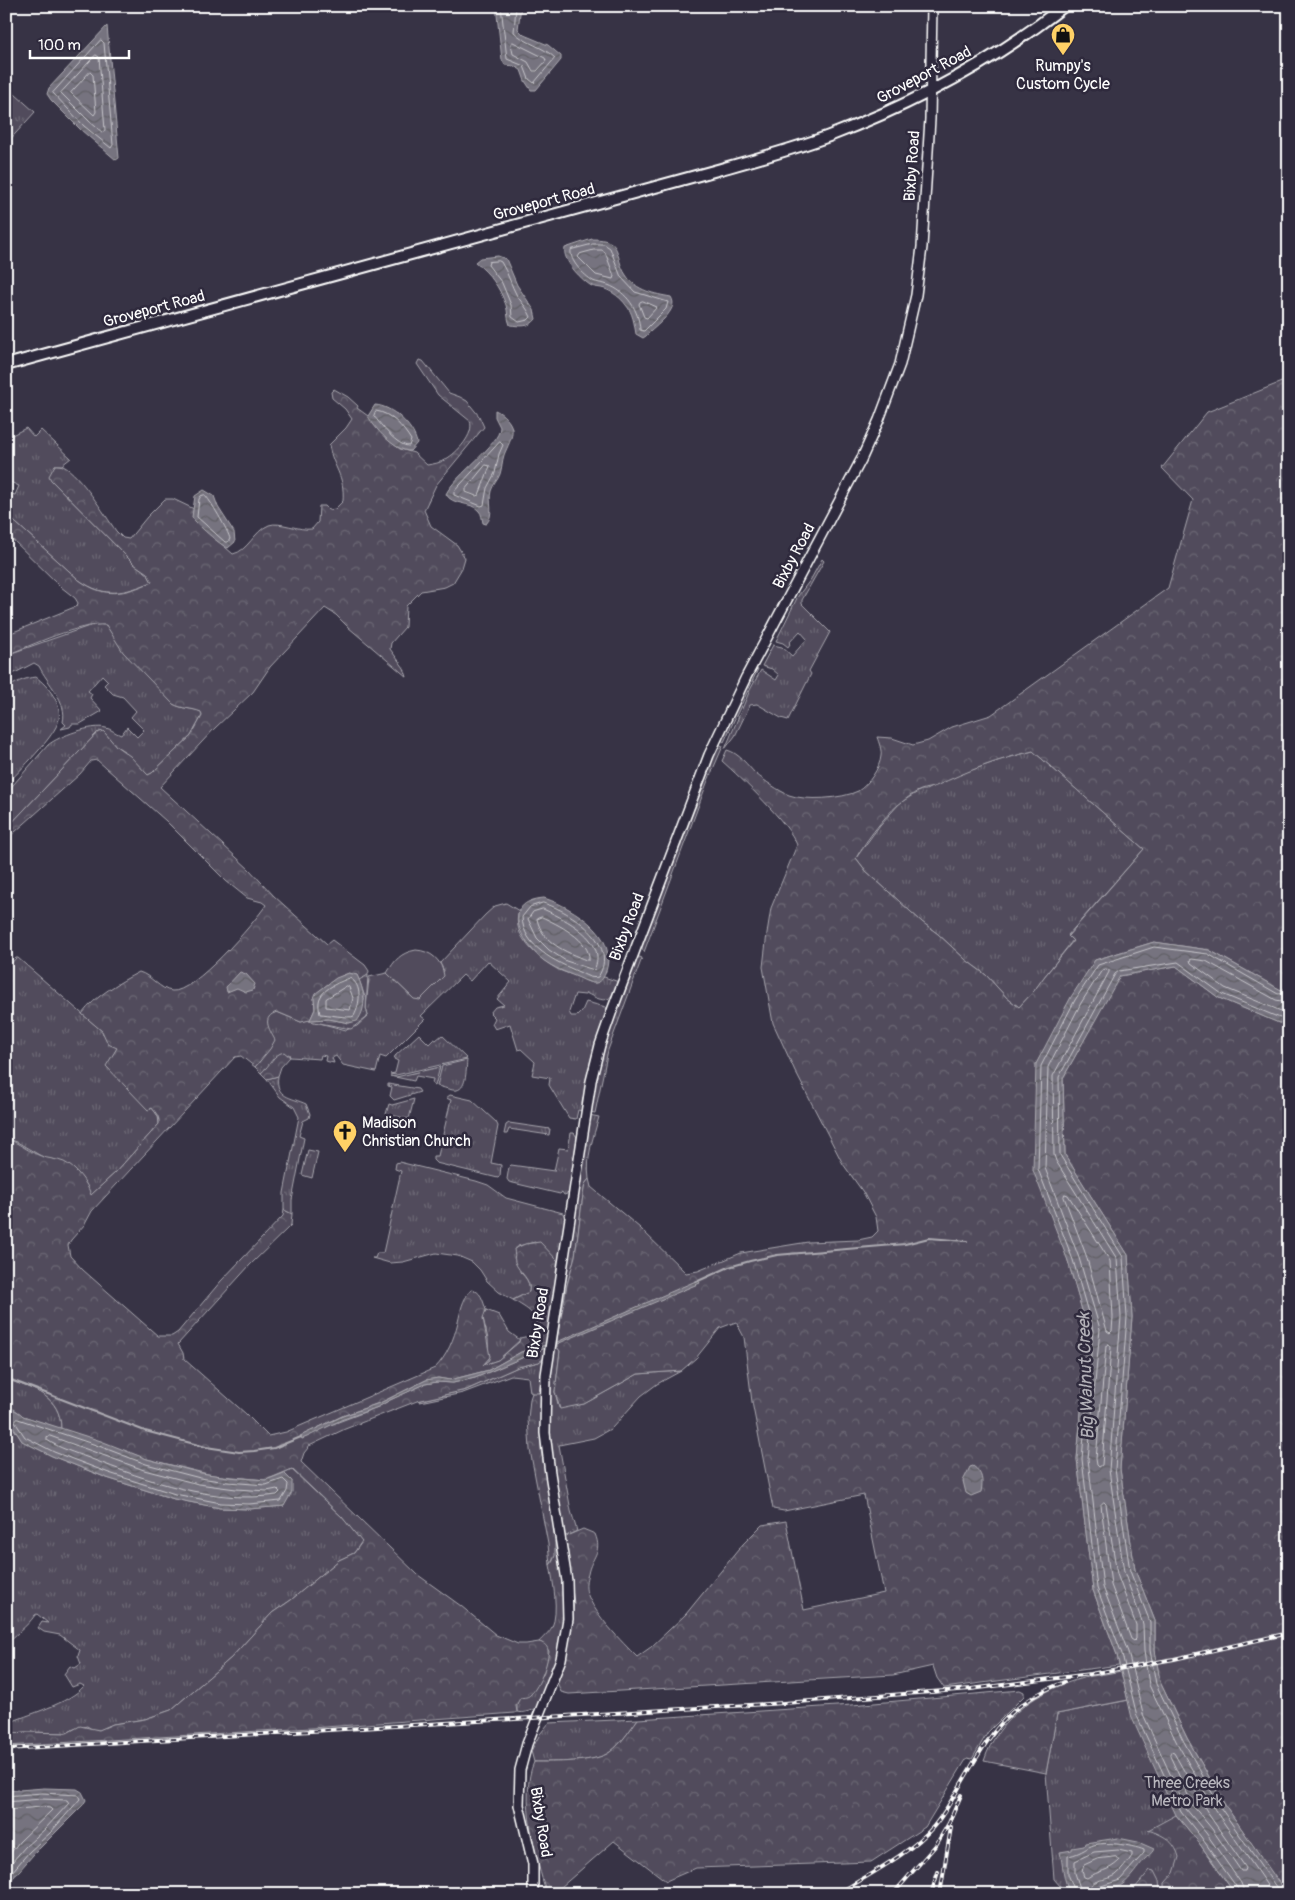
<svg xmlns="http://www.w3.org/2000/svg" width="1295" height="1900" viewBox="0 0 1295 1900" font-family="Pangolin,sans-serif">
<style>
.grass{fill:url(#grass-tufts);stroke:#a8a6ae}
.forest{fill:url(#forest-crowns);stroke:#a8a6ae;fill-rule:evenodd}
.wetland{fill:url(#wetland-marsh);stroke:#a8a6ae}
.garden{fill:#514c5c;stroke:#a8a6ae}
.water{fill:url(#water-waves);stroke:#adabb2}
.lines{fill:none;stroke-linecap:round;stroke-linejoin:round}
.shore{stroke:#c8c7cc;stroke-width:1}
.stream{stroke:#adabb2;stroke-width:2}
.secondary-casing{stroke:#fff;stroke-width:12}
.primary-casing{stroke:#fff;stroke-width:14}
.secondary{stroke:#2f2a3d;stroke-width:9}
.primary{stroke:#2f2a3d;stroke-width:10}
.rail-casing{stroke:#fff;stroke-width:4}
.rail{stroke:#2f2a3d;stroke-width:2;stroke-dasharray:5.5;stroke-linecap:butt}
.labels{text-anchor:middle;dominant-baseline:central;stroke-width:5;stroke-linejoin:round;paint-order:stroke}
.poi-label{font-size:16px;fill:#fff;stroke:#2f2a3d}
.street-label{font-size:16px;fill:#fff;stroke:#2f2a3d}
.park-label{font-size:16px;fill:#b9b7be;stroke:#2f2a3d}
.water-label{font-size:18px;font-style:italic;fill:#b4b2b9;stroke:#2f2a3d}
</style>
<defs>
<pattern id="grass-tufts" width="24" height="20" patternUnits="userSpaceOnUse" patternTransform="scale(1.25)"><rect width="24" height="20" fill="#514c5c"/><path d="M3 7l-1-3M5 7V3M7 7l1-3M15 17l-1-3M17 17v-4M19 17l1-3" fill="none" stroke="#6b6774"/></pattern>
<pattern id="forest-crowns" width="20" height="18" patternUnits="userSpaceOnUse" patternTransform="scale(1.25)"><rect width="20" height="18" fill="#514c5c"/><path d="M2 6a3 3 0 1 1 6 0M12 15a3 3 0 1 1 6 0" fill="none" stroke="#6b6774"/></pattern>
<pattern id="wetland-marsh" width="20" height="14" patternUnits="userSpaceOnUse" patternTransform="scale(1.25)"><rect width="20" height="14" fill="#514c5c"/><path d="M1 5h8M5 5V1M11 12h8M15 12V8" fill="none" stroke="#6b6774"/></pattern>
<pattern id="water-waves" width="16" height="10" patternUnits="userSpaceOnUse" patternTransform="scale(1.25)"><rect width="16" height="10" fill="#76737f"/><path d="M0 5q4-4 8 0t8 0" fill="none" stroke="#5f5e63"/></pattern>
</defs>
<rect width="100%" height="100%" fill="#373345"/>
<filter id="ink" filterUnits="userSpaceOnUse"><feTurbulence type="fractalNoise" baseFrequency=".02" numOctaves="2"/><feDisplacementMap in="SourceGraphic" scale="10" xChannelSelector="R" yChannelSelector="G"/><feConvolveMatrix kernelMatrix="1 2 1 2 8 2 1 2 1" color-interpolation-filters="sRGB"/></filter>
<g filter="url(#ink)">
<path class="grass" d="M6,86L35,112L6,144Z
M26,428L34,437L41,430L71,458L62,465H55L51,480L134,564L147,573L152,582C124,593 106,599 79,580L6,514V512L12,506L6,502V492L15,495L19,486L6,480V442L12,435Z
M822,559L824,561L802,600V604L830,632L809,671L811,674L788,720L781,718L757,704L750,705L735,736L725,749L750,690L761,670L776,680L779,675L772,669L762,666L773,645L782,647L792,656L807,639L800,631L789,643L790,644L788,647L783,643L776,641L798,596L811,579Z
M95,624L106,625L173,704C182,709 192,708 202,712V716L191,736L152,773L148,775L124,751L116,746L103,731L97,733L6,829V793L48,745C59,736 92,724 106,728C111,729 115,733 121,735L127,727L137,737L144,730L131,717L136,711L123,697L113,694L104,685L108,681L102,675L88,691L92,694L90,698L102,711L80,724H72L70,727L61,729L66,725L63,722C68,701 47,683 39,666L34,663L9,676L6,675V655Z
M758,669L724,742L721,740L755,670Z
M36,677C48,686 62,703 59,719C56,736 19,771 6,785V690C14,683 24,678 36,677Z
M718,744L723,746L707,783L644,952L641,948V945L696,798Z
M1033,751L1144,849L1068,935L1073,940L1044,977L1034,991L1019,1007L1007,998L986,975L966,960L938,934L922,922L866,871L856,858L880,825L900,803L921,790H926L946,779L1000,760Z
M506,903L519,911C510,935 539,959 557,969C563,972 570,974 576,976C581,978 588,983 594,983C598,983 601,980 604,977L619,982C610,1004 605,1003 586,993L585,995L575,994L569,1012L571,1016H577L582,1011L586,1002L606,1007L608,1011L588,1074L582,1111L578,1110L576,1119L569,1118L549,1085L550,1078L532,1075L535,1062L521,1049L518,1050L510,1024L495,1029L492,1024L495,1018L490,1013L495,1007L504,1005L497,999L511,982L488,961L470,981L463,975L421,1016L425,1019L386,1058L380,1056L376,1072L343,1065L336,1056L332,1058L334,1063L325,1061L326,1056L321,1055L320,1059L290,1057L289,1054L272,1061L270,1067L261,1073L255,1067L261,1060L268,1029L267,1019L271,1014L277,1012L301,1022L308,1020L346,1030L357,1026L368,1016L366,1008L369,977L387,973L414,999L444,971L440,963L485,915L495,906Z
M637,956L642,958L608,1050L595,1113L589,1112C599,1056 617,1009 637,956Z
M16,958H18L102,1031L103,1034L117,1048L107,1066L148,1109L152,1108L158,1116L159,1124L115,1173L91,1195L86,1184L76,1171L41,1156L17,1142L6,1138V969Z
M419,1034L429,1044L434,1039L436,1040L442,1035L467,1059L396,1075L390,1074L395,1073L398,1061L394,1059L395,1056Z
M467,1060C466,1068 467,1088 457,1090C452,1091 443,1087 437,1086L442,1066Z
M440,1067L435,1086L432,1084L433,1079L416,1076L414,1081L390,1076L396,1077Z
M278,1076C275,1098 291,1097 306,1104L310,1114L309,1118L303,1121L299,1136L304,1138L292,1200V1214L284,1210V1193L299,1117L294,1107L280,1097L267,1079Z
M388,1084L418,1089L420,1092L394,1100L390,1096L392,1087L388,1086Z
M450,1095L472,1100L496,1122L498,1126L491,1163L501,1165L500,1176L498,1178L436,1163L433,1160V1156H438L451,1100L446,1098Z
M414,1099L409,1119L386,1114L389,1104L392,1105Z
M589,1115L599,1117C593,1138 586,1157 589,1179L585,1184L583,1195L575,1256L567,1285L557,1339V1347L560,1351L555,1392L559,1408L584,1404L638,1374L681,1371L657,1384L641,1396L612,1428L594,1438L559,1445L571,1511L577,1531L564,1537L550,1454L548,1397L553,1347Z
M509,1123L550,1129L549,1135L509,1129L507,1134H504L506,1125Z
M571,1133H574L577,1137L570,1191L567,1194L564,1195L562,1192L560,1194L509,1182L507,1179L509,1167L511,1165L554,1171L559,1148L568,1149Z
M308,1150L318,1152L312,1178L302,1175Z
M399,1162L476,1181L488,1185L506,1198L563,1213L566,1223L559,1264L535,1242L518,1246L520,1272C526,1278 531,1283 529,1292L513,1300L499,1292L487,1281L480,1270L472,1262L458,1256L436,1253L403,1262L390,1263L372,1258H375L377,1253H383L401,1171L395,1169L396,1163Z
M486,1310L499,1315L509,1332L520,1340L498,1360L484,1365H482L489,1360L488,1339L483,1318Z
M544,1358L539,1393L534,1394L530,1392L528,1377L511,1375L463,1393L420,1402L421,1400L466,1390L518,1367L539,1362Z
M6,1379C33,1389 61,1395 61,1429L23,1416L14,1409L6,1408Z
M6,1420L11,1424L22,1441L52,1456L107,1478L174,1499L220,1508L249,1509L284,1506L292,1481L284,1473L291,1469L342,1517L362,1541L354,1553L339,1560L291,1600L272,1613L231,1658L171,1710L145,1719L113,1724L100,1730H93L87,1726L74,1729L67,1733L25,1732L6,1734V1724C28,1714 69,1704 84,1686L80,1684L72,1687L64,1674L70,1666L75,1668L81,1664L78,1656L80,1650L60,1635L44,1632L38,1628L42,1622L48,1623L37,1614L35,1615C27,1627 15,1634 6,1645Z
M555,1541H557C563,1576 568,1610 561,1645C557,1665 546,1687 539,1706C533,1710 524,1714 517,1712V1701L543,1675L549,1651L542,1643L539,1642C543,1637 548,1634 552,1627C559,1612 553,1581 550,1565C557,1558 553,1550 555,1541Z
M1289,1669V1894H1067L1054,1879L1046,1773L1057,1714Z
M638,1719C629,1731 622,1743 610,1752C596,1763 552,1762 534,1762L531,1751L540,1734L549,1723Z"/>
<path class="forest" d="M419,360L423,361L449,393L460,397L467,401L479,416L484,427L436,485L424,510L431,526L457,545L465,558L462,568L453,583L445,587L421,591L406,606L405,627L391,643L390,649L404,668L407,677L348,627L336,615L325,608L270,667L253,692L215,728L160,787L249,869L274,896L327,944L332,940L365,965L369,971C368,977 365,979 359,980L357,975L349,973C335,978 323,986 314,998L315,1009L310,1020L301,1022L277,1012C261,1017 269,1029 275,1040L270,1049L255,1067L241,1056L235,1057L92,1211L85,1224L71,1240L68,1245L70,1256L83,1270L158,1336H172L178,1332L221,1281L283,1216L284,1210L292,1214L291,1225L250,1265L178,1344L183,1353L184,1359L246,1414L268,1436L286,1432L435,1368C447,1356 454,1339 458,1322C461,1310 462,1300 471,1290C481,1290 483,1301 486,1310L483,1318L490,1357L483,1365L498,1360L519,1342L520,1338L534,1335L537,1331C537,1312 528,1310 513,1300L529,1292C532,1279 519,1273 515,1262C514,1258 515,1253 514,1249L525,1244L540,1242L557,1260L559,1264L546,1345L521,1352L489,1370L450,1380L438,1378L426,1380L382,1402L342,1416L301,1436L378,1407L390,1400L425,1384L437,1382L453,1383L475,1378L545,1348L544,1358L539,1362L518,1367L466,1390L417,1401L345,1429L307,1447L308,1448L304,1453L301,1462L418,1575L461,1606L496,1635L518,1644H526L539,1642C543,1643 547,1645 548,1650C550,1659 539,1687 531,1694C528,1698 524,1697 520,1698L516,1706L517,1712L515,1713L311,1728L6,1746V1734L25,1732L67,1733L80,1726L99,1730L113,1724L145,1719L171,1710L231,1658L272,1613L291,1600L339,1560L354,1553L362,1542L342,1517L292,1469L266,1480L212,1475L147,1459L61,1429C61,1395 33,1389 6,1379V1138C19,1143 29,1152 41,1156C48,1159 57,1159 64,1162C76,1168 87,1182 91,1195L115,1173L159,1124C160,1117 156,1113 152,1108L148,1110L106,1066L117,1048L108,1044L102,1031L82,1014C95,996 120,982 139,972C151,975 160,990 172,991C193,994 254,923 266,905L262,902L247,898L226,881L166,821L97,760L91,761L80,774L6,840V829L97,733L103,731L105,733L116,746L130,756L148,775L152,773L191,736L202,716L201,712C192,708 182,709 173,704L123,652L106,625C78,623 33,645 6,655V635L77,606L78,603L75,598L61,587L6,533V514L79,580C105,599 124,594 152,582L147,573L134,564L51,480L49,476L55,465C57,465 61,465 63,466C80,474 105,515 116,531L123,538L129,539L147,517L165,499H173L194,509L192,512L194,520L233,554C248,551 254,531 269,525C280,521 299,531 312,529L318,522L319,506H325L329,510L335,509L343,501C345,474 333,469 329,445L346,428L352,419L345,409L332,398L331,392L334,389L348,397L358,406L357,408L368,416L393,444L400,449L414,453L427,465C433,464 441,463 446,459C457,453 475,434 470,421L438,395L417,364Z
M1289,379V987L1281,990L1209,950L1154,942L1095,960L1036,1064L1068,1261L1088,1331L1077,1459L1093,1590L1117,1655L1119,1665L944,1688L937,1678L933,1666L893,1675L569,1694L561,1692L557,1682L566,1657L574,1603L564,1537L583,1529L595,1534C603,1553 591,1557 588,1574C586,1579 585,1587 587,1593C595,1615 621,1641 637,1657L651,1647L686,1614L743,1544L762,1525L786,1521L804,1610L884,1593L864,1495L784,1511L773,1509L752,1402L744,1337L736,1322L720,1328L696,1358L681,1371L638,1374L584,1404L560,1409L555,1392L560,1351L557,1347V1339L567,1285L575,1256L583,1195L585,1184L589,1179L591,1187L640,1228L686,1273L698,1271L741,1253L808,1242L858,1240L872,1237L878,1231L876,1217L863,1192L843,1164L795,1071L773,1023L763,967L767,933L771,908L797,845C789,823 741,778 722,761L727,750C739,753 747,765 756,774C765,781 779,791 789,795C805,801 842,799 858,791C868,785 880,768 881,756C882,750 879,743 877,737L892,738L913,745L928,741L952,727L991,715L1168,588L1193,500L1162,468L1207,412ZM1033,751L1144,849L1068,936L1073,941L1044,977L1034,991L1019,1007L1007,998L986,975L966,960L938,934L922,922L866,871L856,858C865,842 887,812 902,802C907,798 915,792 921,790C926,788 931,788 936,786C967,771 999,759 1033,751Z
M1176,966L1219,998L1279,1023L1289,1022V1894L1276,1879L1225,1805L1187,1738L1160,1682L1155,1650V1621L1135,1570L1120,1469L1132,1317L1128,1255L1065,1155L1063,1078L1119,976Z
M284,1052L290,1057L281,1067L278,1076L267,1079L261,1073C271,1065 272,1055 284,1052Z
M541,1391V1450L557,1541H555V1556L550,1565L548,1544L530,1450L528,1419L530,1399L532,1393H539Z
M1121,1671L1128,1700L1057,1714L1046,1773L984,1761C998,1717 1040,1689 1083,1678C1095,1675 1108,1674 1121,1671Z
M1020,1690L1024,1692V1696L988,1732L972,1759L967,1758L925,1827L871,1862L696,1868L666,1881L614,1841L553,1894H547C536,1861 519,1795 534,1762C552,1762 596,1763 610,1752C622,1743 629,1731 638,1719L852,1705Z
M1176,1815L1197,1840L1235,1894H1130L1150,1870L1154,1871L1159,1881L1160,1891L1163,1892L1165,1891V1883L1174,1873L1179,1857C1174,1840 1163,1835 1148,1830Z"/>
<path class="wetland" d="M368,975L366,1008L368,1016L351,1029L309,1021L310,1020L329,1019L349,1023L359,1018L365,997L359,980Z"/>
<path class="garden" d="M416,950C431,951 442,960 444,976L420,1000L414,999L387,973C395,960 400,953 416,950Z"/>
<path class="water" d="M496,6H521L518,29L524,35L548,45L561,56V60L536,90H531L525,81L521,70L514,66L505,65L502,60Z
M107,26L119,158L116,160L81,130L51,100L47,94L49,88Z
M592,239C625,239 613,256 626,275C636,291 655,294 671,297C680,310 655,326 646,336L643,338L636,334C634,323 633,313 626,305C621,298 613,292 605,289C600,287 594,288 590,285C580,278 562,260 565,248Z
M498,256L506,259L517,285L534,310L536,319C529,328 520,326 510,325C507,318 508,312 506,305C499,286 490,274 475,262L480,258Z
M375,405C392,406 413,425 417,443L410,451C395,451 375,429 368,416Z
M495,410C502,413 511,421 512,429C513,438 507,447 504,455C502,461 502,468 500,474C498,480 493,484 491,491C488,502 495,515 486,524L483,523C482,519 482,514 479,511C471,501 452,506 446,494C455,475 500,445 500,427L495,417Z
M204,490L214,496L218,507L234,532L235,542L228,548C220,545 196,524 192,517L195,496Z
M544,898C563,904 588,918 600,935C609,947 610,961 605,974C603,978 601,983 595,983C589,983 582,979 577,977C565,972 554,968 543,960C521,942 499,902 544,898Z
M1154,942L1209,950L1281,990L1289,987V1022L1279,1023L1219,998L1176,966L1120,976L1063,1078L1065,1155L1128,1255L1132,1317L1120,1469L1135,1570L1155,1621V1650L1160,1682L1187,1738L1225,1805L1287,1894H1235L1197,1840L1176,1815L1132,1718L1117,1655L1093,1590L1077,1459L1088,1331L1068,1261L1033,1170L1036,1064L1071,997L1095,960Z
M240,972L246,974L255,984L253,990L246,992L237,988L227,992L226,987Z
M349,973L357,975C364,990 368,1007 357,1021L349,1023L329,1019L310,1020L315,1009L314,998L316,993L336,978Z
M698,1280L700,1283L557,1344V1342Z
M546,1345L545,1348L475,1378L453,1383L437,1382L425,1384L390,1400L378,1407L341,1420L307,1437L302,1439L300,1436L343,1416L382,1402L426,1380L438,1378L450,1380L489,1370L521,1352Z
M6,1408C14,1410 17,1410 23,1416L101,1441L147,1459L201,1473L228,1477L266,1480L284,1473L292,1481V1492L284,1506L249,1509L220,1508L174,1499L107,1478L52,1456L22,1441L11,1424L6,1420Z
M973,1466C983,1473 983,1481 981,1492L971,1496L966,1493L963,1481L970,1467Z
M44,1788L77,1789L82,1792L86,1800L83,1805L33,1855L6,1886V1791Z
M1118,1838L1138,1842L1154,1849C1152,1854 1147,1856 1144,1860C1137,1868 1131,1878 1123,1884C1112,1892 1081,1897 1069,1890C1063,1879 1063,1865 1060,1852L1072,1850V1848L1084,1846L1085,1843Z"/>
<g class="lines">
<path class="shore" d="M501,6L507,59L524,66L529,79L534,83L555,58C543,46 526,44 514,32L516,6
M101,40L104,43L113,145L111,148L84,126L53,93Z
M513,42L545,58L546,61L537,71H533L528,62L513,54L511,44Z
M96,55L99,57L105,130L103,133L89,121L61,93Z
M90,72L93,75L96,112L94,115L71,93Z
M593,244H604L610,248L621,277L635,292L668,302L666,309L644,331L640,330C639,310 627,292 608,285C603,283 597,283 593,281C584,275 569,261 571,250Z
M594,250H602L605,252L614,276L613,279L596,275L578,257L580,254Z
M499,261L501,262C508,273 511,285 517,296C522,303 528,309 531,317L528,320L519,322L512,317L511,305L502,283L488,265L489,262Z
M643,301L657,307L647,318L644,317L639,304L640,302Z
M376,411C391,413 403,427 411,440L409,446C397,446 381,425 374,416Z
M500,442L503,445L499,454L495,473L487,488L484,505L481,506L454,495V492Z
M486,465L490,466L479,495L476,496L466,492V489Z
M205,495C209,498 229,532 230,539L228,542H225L197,517L199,499L201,496Z
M543,903C571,911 620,944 598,977C591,979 585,975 579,972C556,962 523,947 522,917L530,907Z
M543,909C565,919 609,940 594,970L566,961L549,950L537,938L528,919L533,912Z
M542,917C557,924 591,940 589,960H586C566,952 542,943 537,919Z
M350,978C363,985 360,1005 354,1016C349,1019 327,1014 320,1014C319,1009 318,1003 320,998C324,988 341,981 350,978Z
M347,986L349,987L353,998L350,1010L326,1007V999Z
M1289,999L1281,1001L1276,1000L1206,961L1192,959L1190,960L1191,963L1225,988L1281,1011H1289
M1065,1194L1068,1195L1110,1261L1113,1317L1112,1331L1110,1333L1107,1331L1086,1255L1064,1197Z
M1109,1344L1111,1347L1102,1465L1099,1467L1097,1465L1096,1459L1106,1346Z
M18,1419L99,1446L146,1464L200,1478L227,1482L266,1485L283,1479L288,1484L287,1491L281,1501L249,1504L221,1503L175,1494L109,1473L54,1452L25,1437L15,1422Z
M50,1436L144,1470L198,1484L236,1489L267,1491L277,1489L280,1492L277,1495C213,1504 148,1481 89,1458C75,1453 59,1448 47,1440V1437Z
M1104,1502L1106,1504L1117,1574L1136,1625V1639L1134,1641L1131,1639L1111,1585L1101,1505Z
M1171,1752L1174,1753L1209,1815L1246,1868L1245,1871H1241L1212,1829L1193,1806L1170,1756Z
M6,1796L42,1793L78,1795L80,1799L50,1833L29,1852L6,1879
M6,1802L41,1799L67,1800L69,1803L45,1829L25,1847L6,1869
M6,1810L41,1807L50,1808L52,1810L19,1842L6,1859
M1116,1857L1119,1861C1108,1872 1099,1870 1087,1878L1084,1877L1082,1871L1084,1865L1097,1859Z
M1076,1894L1068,1874V1856C1075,1855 1083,1851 1089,1847C1100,1840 1132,1845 1144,1850V1853L1120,1880L1098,1887L1095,1894
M1082,1894L1075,1873V1861L1094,1852L1118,1850L1132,1853V1856C1128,1862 1122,1870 1116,1875C1105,1882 1089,1877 1088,1894
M1239,1894L1238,1889L1201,1837L1181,1812L1137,1716L1122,1654L1097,1588L1082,1459L1093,1330L1073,1260L1038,1169L1041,1066L1075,1000L1098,965L1154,947L1208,954L1278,994L1289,993
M1245,1894L1241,1883L1206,1833L1186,1809L1143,1714L1128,1652L1103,1587L1088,1459L1100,1329L1079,1258L1045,1168L1048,1067L1081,1003L1102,970L1106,969L1109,970V972L1053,1076L1054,1155L1056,1161L1117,1259L1121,1317L1109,1470L1124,1572L1143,1624L1144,1651L1149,1685L1177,1743L1215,1810L1273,1894
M1281,1894L1220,1807L1183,1740L1156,1684L1150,1650V1622L1130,1571L1115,1469L1127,1317L1123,1257L1060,1155L1059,1077L1115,974L1119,971L1178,962L1222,994L1280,1018L1289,1017"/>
<path class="stream" d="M696,1282L729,1267L750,1261L777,1255L905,1244L929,1238L967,1241
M6,1378L145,1431L206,1447L239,1452L254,1451L274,1448L301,1437"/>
<defs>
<path id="secondary" d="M533,1894V1864L519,1805L520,1770L527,1744L561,1659L568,1619L567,1581L550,1473L545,1433L546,1375L591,1081L600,1045L613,1008L709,755L746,677L861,460L879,420L900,364L916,295L922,247L930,119L932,6"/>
<path id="primary" d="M6,365L721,169C757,159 794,149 829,136C913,104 993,62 1064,6"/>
</defs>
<use href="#secondary" class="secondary-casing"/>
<use href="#primary" class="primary-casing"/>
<use href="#secondary" class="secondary"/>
<use href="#primary" class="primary"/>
<defs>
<path id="rail" d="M6,1749L784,1703L971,1689L1090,1674L1174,1659L1289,1633
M838,1894C869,1874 910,1854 934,1826C945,1813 953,1798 961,1784C991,1733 1007,1704 1064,1682
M893,1894L936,1845L949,1823L961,1795
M931,1894L938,1872
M940,1894L951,1827"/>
</defs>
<use href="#rail" class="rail-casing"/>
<use href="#rail" class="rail"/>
</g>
</g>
<defs>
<symbol id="shop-pin" viewBox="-11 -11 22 30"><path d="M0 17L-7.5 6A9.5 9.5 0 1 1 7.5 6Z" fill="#ffd166" stroke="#2f2a3d"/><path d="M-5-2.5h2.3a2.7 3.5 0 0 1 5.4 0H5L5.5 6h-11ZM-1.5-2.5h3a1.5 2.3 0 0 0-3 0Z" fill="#111"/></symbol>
<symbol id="church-pin" viewBox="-11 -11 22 30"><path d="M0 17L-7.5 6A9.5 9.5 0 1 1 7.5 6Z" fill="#ffd166" stroke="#2f2a3d"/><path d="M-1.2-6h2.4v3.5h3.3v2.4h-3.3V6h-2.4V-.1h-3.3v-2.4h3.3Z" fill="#111"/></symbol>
</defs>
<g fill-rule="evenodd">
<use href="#shop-pin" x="1049" y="21" width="28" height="38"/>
<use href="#church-pin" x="331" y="1118" width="28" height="38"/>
</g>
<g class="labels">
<g class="poi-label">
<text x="1063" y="66">Rumpy's<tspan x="1063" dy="18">Custom Cycle</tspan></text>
<text x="362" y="1123" text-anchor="start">Madison<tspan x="362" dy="18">Christian Church</tspan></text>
</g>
<g class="street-label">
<text transform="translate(924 75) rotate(-28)">Groveport Road</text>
<text transform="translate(912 166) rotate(-86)">Bixby Road</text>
<text transform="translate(544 202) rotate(-15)">Groveport Road</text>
<text transform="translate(154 309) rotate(-15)">Groveport Road</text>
<text transform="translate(794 556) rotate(-62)">Bixby Road</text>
<text transform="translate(627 927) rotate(-69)">Bixby Road</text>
<text transform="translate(538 1323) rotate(-81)">Bixby Road</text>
<text transform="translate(541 1822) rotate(81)">Bixby Road</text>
</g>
<g class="park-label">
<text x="1187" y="1783">Three Creeks<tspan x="1187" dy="18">Metro Park</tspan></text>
</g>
<g class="water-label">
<text transform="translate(1086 1376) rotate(-92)">Big Walnut Creek</text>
</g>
</g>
<rect width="1295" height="1900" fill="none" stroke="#2f2a3d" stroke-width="25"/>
<rect x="12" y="12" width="1270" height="1875" fill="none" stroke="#fff" stroke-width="2" filter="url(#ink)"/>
<path d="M30 50v8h99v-8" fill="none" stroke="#ffffff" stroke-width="2.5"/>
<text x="38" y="50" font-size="15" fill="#ffffff" stroke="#2f2a3d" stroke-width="4" paint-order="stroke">100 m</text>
</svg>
